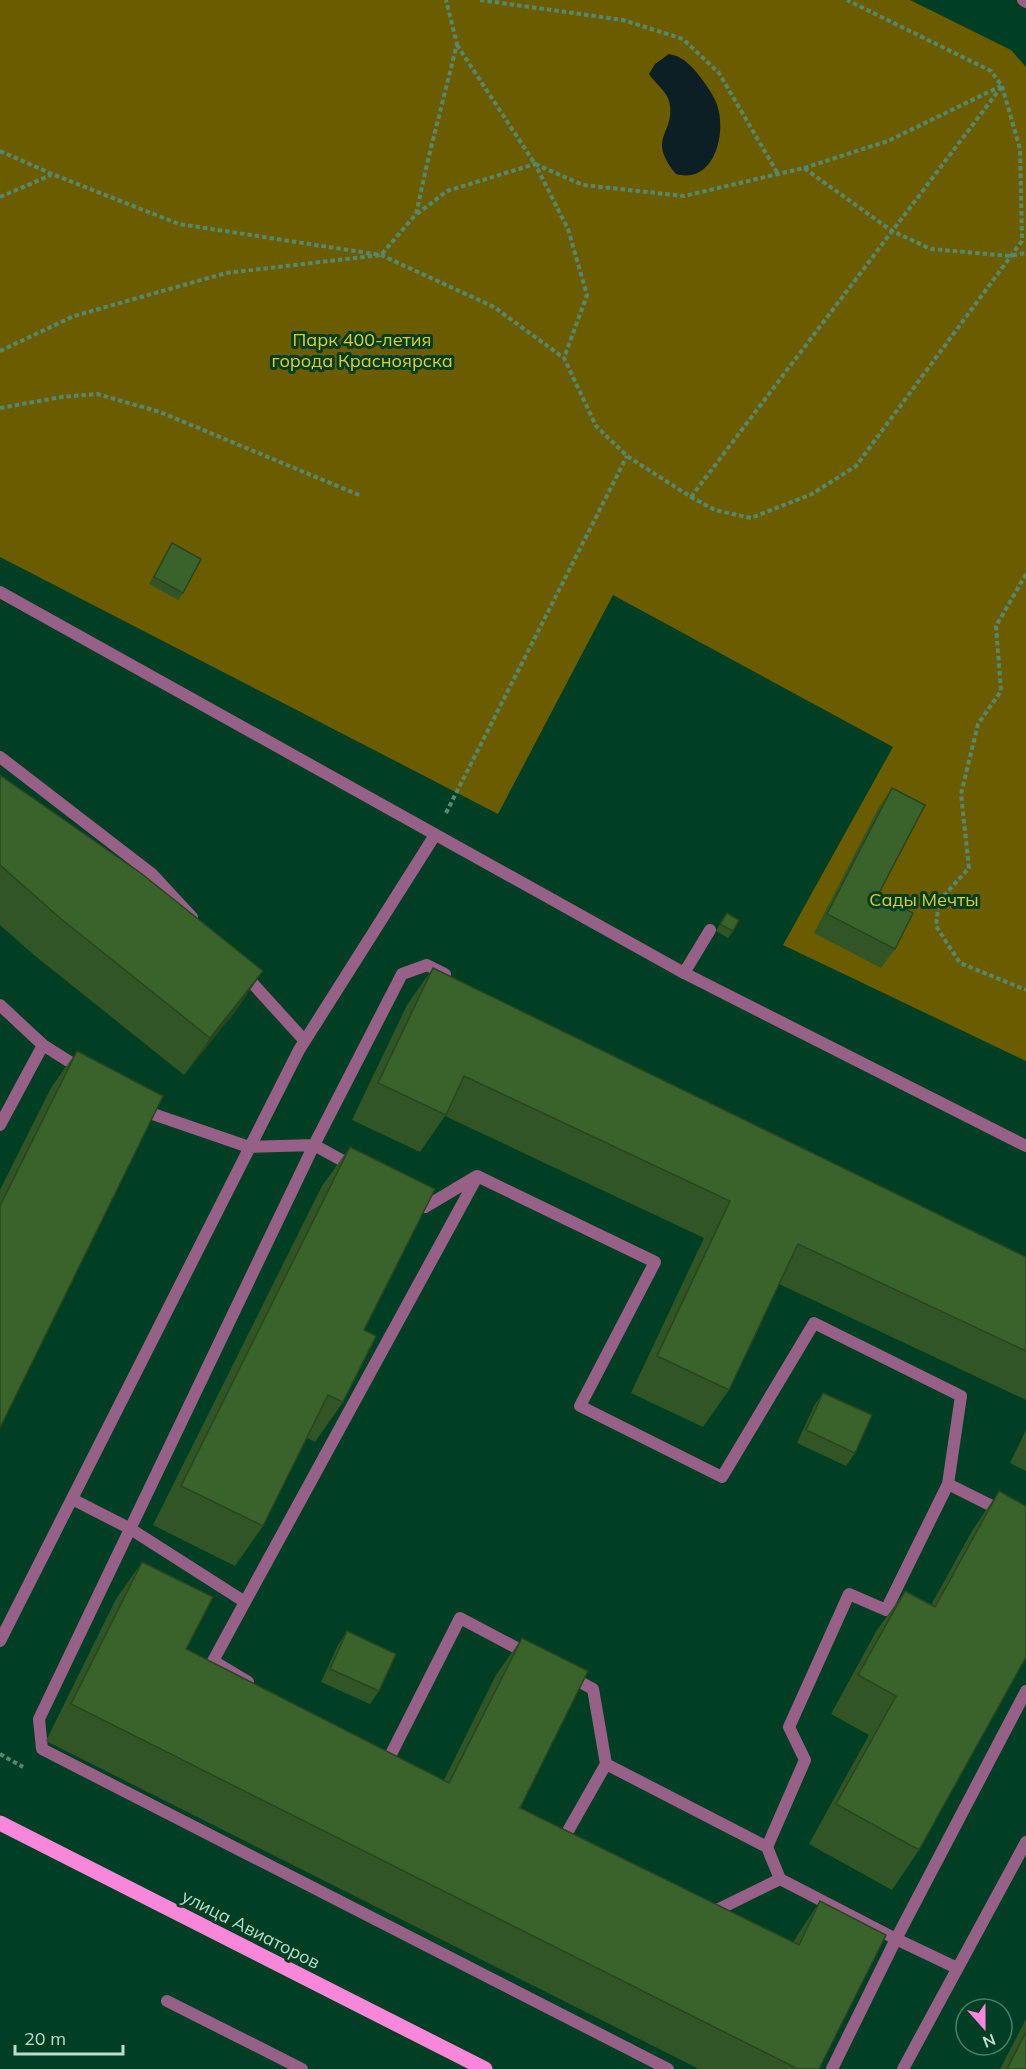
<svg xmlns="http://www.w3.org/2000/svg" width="1026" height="2069" viewBox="0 0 1026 2069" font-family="Mulish,sans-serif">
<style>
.green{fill:#6b5c00}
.water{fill:#0b1f25}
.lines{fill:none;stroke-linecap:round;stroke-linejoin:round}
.path{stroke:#568870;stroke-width:4;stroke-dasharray:4.5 3;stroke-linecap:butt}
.lane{stroke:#976087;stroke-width:12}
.street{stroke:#976087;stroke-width:12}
.primary{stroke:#f887da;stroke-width:15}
.wall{fill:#325526}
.shaded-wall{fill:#29451f}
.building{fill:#3a632c;stroke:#29451f;stroke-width:1.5}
.labels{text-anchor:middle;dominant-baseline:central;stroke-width:6;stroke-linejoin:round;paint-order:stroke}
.park-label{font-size:18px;fill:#e8cb21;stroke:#003f24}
.street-label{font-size:18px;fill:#bbdec9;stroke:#003f24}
</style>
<rect width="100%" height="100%" fill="#003f24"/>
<path class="green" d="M0,0H910L1011,50L1026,67V1061L783,945L893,747L613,595L498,814L0,557Z"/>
<path class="water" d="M669,54C673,55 678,56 682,59C693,65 711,90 716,102C728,131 715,185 676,174C645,136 677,134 669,101C667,92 655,83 649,74L655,64Z"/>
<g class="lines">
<path class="path" d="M480,0L623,20L683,39L719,73L778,174
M457,45L535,164L583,185L684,196L804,168L892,231L931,249L1010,256L1026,253
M0,151L52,174L179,224L381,255L494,307L564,358L596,426L627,456L691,497L715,510L751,518L812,494L856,466L1022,241L1020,149L1002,86L991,71L847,0
M804,168L888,141L1001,86
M0,197L51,175
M417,214L447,191L535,164L568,229L587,295L564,358
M0,351L74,316L226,273L381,255L416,214L427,164L457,44L446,0
M0,408L62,397L97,394L160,412L359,495
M691,497L1002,86
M1026,574L996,626L1001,691L978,724L961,794L969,868L939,901L936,926L960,963L1026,990
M446,813L627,456
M0,1754L23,1767"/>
<path class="lane" d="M0,592L684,973L1026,1146
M0,757L152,874L192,917
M684,973L710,930
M244,974L304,1040
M445,974L427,965L402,974L314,1145L39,1719L42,1749L668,2069
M0,1005L43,1045L81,1069
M141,1108L147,1112L249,1147L314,1145L354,1167
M0,1125L43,1045
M413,1200L425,1207L477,1176L655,1262L580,1406L722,1477L814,1323L961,1396L948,1484L1026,1523
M72,1499L129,1528L245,1602L213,1661L248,1682
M245,1602L477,1177
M0,1641L299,1050L435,835
M606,1764L767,1847
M385,1766L460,1618L528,1654
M560,1845L606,1764L593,1689L567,1675
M780,1879L767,1847L805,1760L789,1727L849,1594L886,1610L948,1484
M709,1914L780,1879L896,1939L957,1968
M167,2001L302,2069
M832,2069L896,1939L1026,1691
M903,2069L1026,1842"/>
<path class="street" d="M1023,0L1026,2"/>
<path class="primary" d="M0,1823L485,2069"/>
</g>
<path class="wall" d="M172,543L183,593L178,600L149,584Z
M0,775L238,1008L184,1075L34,955L0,925Z
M892,788L878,895L895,949L881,968L814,933L879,807Z
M727,913L733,931L728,938L716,931Z
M433,968L1026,1257V1400L779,1284L729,1390L703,1427L631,1393L704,1238L445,1116L420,1152L352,1120L407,1005Z
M77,1051L0,1428V1190L51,1088Z
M350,1147L364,1330L343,1402L315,1442L307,1438L263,1526L235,1566L153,1525L322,1186Z
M823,1393L855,1453L846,1466L797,1443L814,1406Z
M1026,1430V1471L1010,1463Z
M999,1491L919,1850L892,1890L809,1844L869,1735L831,1714L877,1630L905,1591L931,1605L972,1531Z
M142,1562L186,1649L444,1780L496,1675L522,1638L520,1808L793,1942L820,1901L819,2069H699L46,1741L116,1599Z
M347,1631L379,1691L370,1704L321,1682L338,1645Z
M1026,2019V2069H1000Z"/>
<path class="shaded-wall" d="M263,971L238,1008L184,1075L210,1038Z"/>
<path class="building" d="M172,543L201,559L183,593L154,577Z
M0,775L142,874L263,971L210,1038L60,918L0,865Z
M892,788L925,805L878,895L913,913L895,949L827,914Z
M727,913L739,920L733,931L720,924Z
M433,968L1026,1257V1351L798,1244L729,1390L657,1356L730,1201L464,1076L446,1115L378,1083Z
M77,1051L163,1096L0,1428V1206Z
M350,1147L435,1189L364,1330L376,1336L343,1402L328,1395L263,1526L181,1486Z
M823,1393L872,1415L855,1453L806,1430Z
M999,1491L1026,1506V1657L919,1850L836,1804L896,1696L858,1675L905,1591L935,1607Z
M142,1562L213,1597L186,1649L449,1783L522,1638L588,1671L520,1808L799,1945L820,1901L886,1935L819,2069H798L71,1704Z
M347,1631L396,1654L379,1691L330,1669Z
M1026,2032V2069H1007Z"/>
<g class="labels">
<g class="park-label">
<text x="362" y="339">Парк 400-летия<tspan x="362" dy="21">города Красноярска</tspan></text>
<text x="924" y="899">Сады Мечты</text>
</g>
<g class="street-label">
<text transform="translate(251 1929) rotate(27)">улица Авиаторов</text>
</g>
</g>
<g transform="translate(984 2027) rotate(159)"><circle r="28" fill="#003f24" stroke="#4b7f66" stroke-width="1.5"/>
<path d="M0-4.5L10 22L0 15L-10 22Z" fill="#ff85df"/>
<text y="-9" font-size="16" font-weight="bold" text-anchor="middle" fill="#bbdec9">N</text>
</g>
<path d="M15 2045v9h108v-9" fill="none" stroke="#bbdec9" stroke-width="3"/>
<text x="24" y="2045" font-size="18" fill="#bbdec9" stroke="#003f24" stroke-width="4.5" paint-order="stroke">20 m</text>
</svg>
